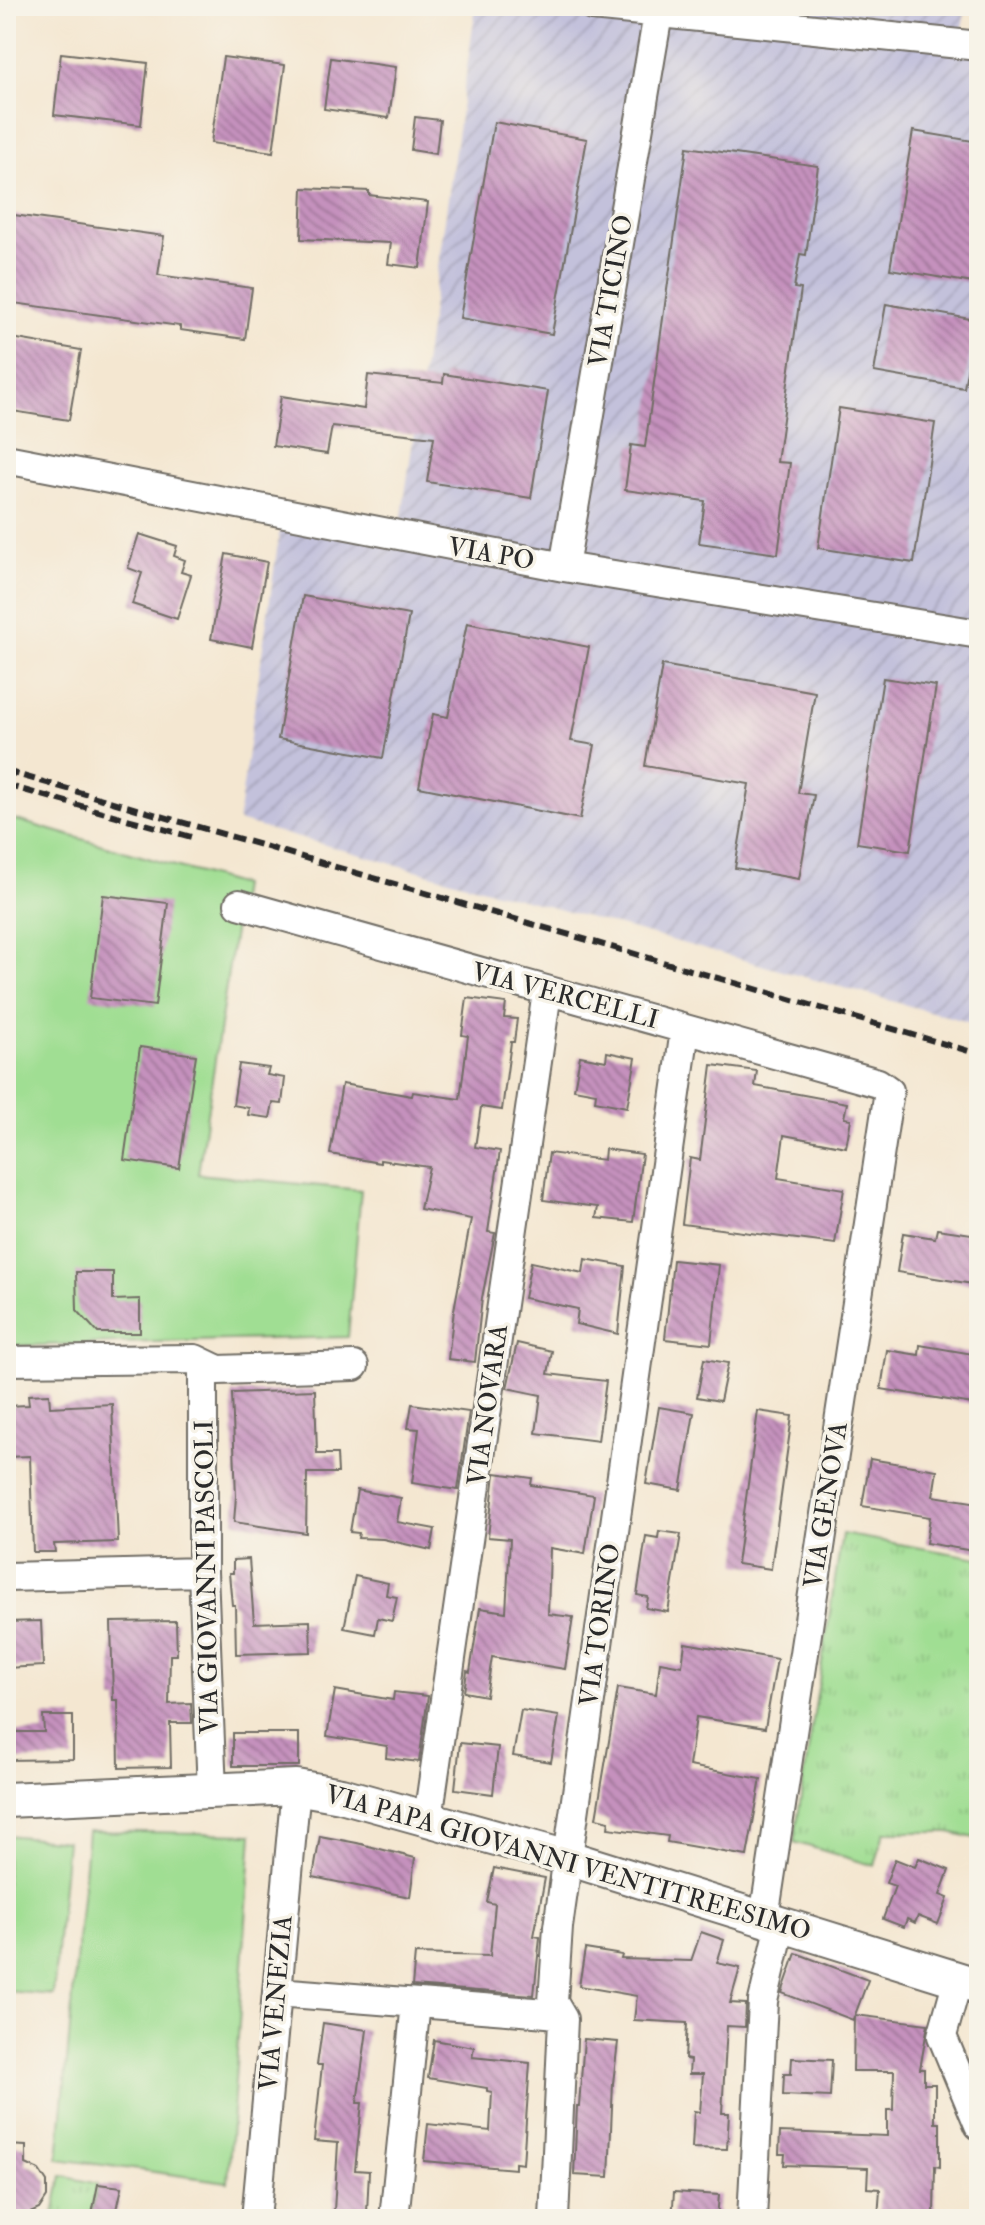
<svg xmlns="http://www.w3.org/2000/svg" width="985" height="2225" viewBox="0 0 985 2225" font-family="'IM FELL Double Pica',serif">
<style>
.industrial{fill:url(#industrial-furrows)}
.grass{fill:url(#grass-tufts);stroke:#66845f;stroke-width:2}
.garden{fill:#a0de93;stroke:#66845f;stroke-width:2}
.building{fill:url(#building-back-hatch)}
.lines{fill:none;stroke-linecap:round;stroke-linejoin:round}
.minor-casing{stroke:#716d65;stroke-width:32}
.tertiary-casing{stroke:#716d65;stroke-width:38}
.minor{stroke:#fff;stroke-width:28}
.tertiary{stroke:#fff;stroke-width:34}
.rail{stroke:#2b2b2b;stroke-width:6;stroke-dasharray:12 6;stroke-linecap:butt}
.labels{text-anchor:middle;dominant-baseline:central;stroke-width:7;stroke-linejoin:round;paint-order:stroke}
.street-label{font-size:26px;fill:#2b2b2b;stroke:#f7f3e8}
</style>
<defs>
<pattern id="industrial-furrows" width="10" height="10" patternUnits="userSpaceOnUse" patternTransform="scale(2)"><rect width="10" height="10" fill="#c3c1db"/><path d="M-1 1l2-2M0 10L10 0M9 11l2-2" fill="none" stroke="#a8a6bc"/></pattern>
<pattern id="grass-tufts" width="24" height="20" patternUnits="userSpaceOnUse" patternTransform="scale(2)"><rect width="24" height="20" fill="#a0de93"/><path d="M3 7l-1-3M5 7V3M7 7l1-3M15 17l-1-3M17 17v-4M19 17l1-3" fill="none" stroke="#8abf7f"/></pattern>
<pattern id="building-back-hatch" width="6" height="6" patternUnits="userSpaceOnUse" patternTransform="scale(2)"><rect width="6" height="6" fill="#c591bd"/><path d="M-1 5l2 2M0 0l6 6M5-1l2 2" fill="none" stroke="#a0779a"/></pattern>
</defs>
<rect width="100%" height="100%" fill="#f7f3e8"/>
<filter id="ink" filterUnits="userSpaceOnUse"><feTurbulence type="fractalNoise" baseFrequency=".0125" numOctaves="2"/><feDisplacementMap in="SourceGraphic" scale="16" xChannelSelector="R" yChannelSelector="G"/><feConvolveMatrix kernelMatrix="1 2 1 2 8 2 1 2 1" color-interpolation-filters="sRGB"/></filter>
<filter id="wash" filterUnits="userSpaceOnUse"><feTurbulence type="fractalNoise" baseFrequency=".006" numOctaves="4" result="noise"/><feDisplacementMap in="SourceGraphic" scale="32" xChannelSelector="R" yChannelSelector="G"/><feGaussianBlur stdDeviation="1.8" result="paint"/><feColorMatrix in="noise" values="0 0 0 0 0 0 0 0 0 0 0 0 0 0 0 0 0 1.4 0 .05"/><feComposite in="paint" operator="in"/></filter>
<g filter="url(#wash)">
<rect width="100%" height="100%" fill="#f4e7d1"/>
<path class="industrial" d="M476,6H967L958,44L979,46V1025L238,821L281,522L399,536Z"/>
<path class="grass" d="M842,1534L979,1558V1839L949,1832H884L875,1866L794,1842Z
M62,2176L98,2184L90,2219H53Z"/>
<path class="garden" d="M6,817L241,885L198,1174L361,1190L348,1337L6,1346Z
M88,1831L252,1834L228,2182L58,2159Z
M6,1835L67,1841L53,1995L6,1991Z"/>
<g id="blocks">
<path class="building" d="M61,53L148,63L141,125L54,115Z
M223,57L285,65L273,152L211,143Z
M331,58L396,67L389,118L324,109Z
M415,117L440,120L436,154L411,150Z
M494,122L587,139L552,334L460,318Z
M913,131L979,142V284L890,269Z
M687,147L818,166L806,255L800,254L794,288L801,289L777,462L790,463L778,554L699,543L705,501L625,490L631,445L645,447Z
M303,188L369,191V195L428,202L420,268L388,264L391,243L301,239Z
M14,215L164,236L158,275L252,288L245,339L180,330V326L6,302V268Z
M886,304L976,320L964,388L874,372Z
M6,337L81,350L69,420L6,410Z
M444,374L548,391L531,498L427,482L434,437L332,426L327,454L273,446L281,396L364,409L368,375L443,383Z
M839,408L935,423L914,563L818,548Z
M139,534L177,546L174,556L185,560L181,572L191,575L177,619L132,604L142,573L128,568Z
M226,554L267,562L252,647L211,639Z
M303,596L409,615L383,758L278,739Z
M467,623L589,647L571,741L595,745L580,819L419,787L433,714L448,717Z
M662,665L815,692L798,793L814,795L799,879L735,868L749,784L645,766Z
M883,678L936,686L910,851L857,843Z
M103,895L168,903L155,1006L90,998Z
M467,998L506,1003L504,1018L517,1019L514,1042H511L502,1110L481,1107L475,1147L500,1151L488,1232L495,1233L482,1298L475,1362L448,1359L454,1310L471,1219L420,1209L429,1167L380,1160V1163L330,1154L342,1084L412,1096L413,1092L460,1099L468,1036L462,1035Z
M140,1047L196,1055L179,1168L124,1160Z
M607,1052L636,1058L627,1107L595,1101L596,1093L574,1089L580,1056L606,1061Z
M239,1064L269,1068L267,1075L285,1078L282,1104L273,1103L270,1118L248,1115L249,1108L233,1105Z
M712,1065L757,1071L755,1086L847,1103L844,1118L851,1119L846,1147L784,1135L778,1178L844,1189L835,1244L682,1224L690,1158L700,1160Z
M605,1149L642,1154L633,1222L596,1218L598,1207L543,1200L549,1153L604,1160Z
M937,1229L979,1235V1285L897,1272L903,1233L935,1238Z
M585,1259L625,1266L618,1334L576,1324L578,1309L524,1298L531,1262L583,1273Z
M673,1260L719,1265L711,1344L665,1339Z
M76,1272H113V1300L140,1299V1333H98L77,1310Z
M517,1343L552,1351L548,1374L606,1381L598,1441L536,1433L541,1395L507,1388Z
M920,1345L979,1355V1405L881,1389L887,1350L919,1355Z
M704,1359L728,1363L720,1401L697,1397Z
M315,1390L317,1454H337L338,1473H307L306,1533L234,1522L236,1496L232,1393Z
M49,1394L50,1407L112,1404L118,1542L54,1544L55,1552H33L30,1456L6,1457V1406L29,1405L28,1395Z
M412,1404L469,1412L458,1490L412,1483L419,1429L408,1428Z
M659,1407L694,1413L681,1490L646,1484Z
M758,1411L792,1416L771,1569L737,1564Z
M870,1459L937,1470L933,1496L979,1503V1552L926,1543L930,1517L862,1506Z
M495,1473L532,1478L531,1485L594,1495L585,1554L550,1548L548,1614L573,1617L565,1669L492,1657L486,1696L464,1692L467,1671L470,1672L480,1608L506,1612L510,1539L488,1537Z
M357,1490L401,1498L397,1522L435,1529L431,1550L383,1539L358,1538L359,1533L350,1532Z
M659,1531L681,1534L668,1612L646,1608L648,1597L637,1595L646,1536L658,1538Z
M249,1559L254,1623L310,1621L311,1652L236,1654L235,1605H232L229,1573H233V1560Z
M355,1576L388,1583L386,1595L397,1597L392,1621L378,1618L375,1634L344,1628Z
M41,1621L43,1666L6,1668V1622Z
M176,1621L177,1655H170L169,1704L191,1703L192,1723H170L171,1767L119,1768L118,1700H113L111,1622Z
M685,1643L777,1659L765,1728L696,1717L689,1766L761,1779L747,1856L667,1842L668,1836L608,1828L609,1821L596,1818L618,1688L656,1694L660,1662L682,1666Z
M335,1690L393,1700L394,1692L428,1696L419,1762L386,1758L387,1746L327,1736Z
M521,1710L559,1716L551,1762L513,1756Z
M43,1716H73V1759L6,1760V1732H44Z
M233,1733H299V1766H233Z
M460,1743L498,1747L493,1794L455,1789Z
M320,1836L357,1843L415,1858L410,1897L313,1877Z
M919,1858L949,1870L940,1895L948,1898L938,1924L918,1916L915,1923L907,1919L904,1927L883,1919L895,1886L886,1883L895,1859L915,1867Z
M494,1868L545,1878L534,1936L540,1937L534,1995L412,1986L415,1954L490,1956L495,1904L487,1902Z
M701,1932L724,1940L717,1963L740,1968L730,2003L746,2004L745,2027L727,2026L722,2113H729L727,2149L692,2148L694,2111L700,2112L703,2074H689L690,2060L685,2059L687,2023L634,2020L637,1996L579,1986L585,1949L622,1955L621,1959L691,1961Z
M796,1953L868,1980L855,2015L928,2024L920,2069H924V2084H935V2123H940V2167L935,2166L934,2214L903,2213V2219H878L880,2189L867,2188L868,2168L784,2165L785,2154H779L780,2132L887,2136V2110H893L894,2071H853L854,2016L853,2020L782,1993Z
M323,2023L367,2030L357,2103H362L355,2170L369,2171L367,2212L334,2211L338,2143L314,2141L322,2065H317Z
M584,2039L618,2042L613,2083L609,2177L574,2175L577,2106H579Z
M434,2040L474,2047L472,2057L530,2063L523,2164L515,2163V2169L424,2161L428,2124L490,2131L492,2092L487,2091V2088L428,2078Z
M792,2058L832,2060L830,2097L783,2095L784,2074H791Z
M6,2145L26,2146V2164L39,2170L47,2182V2197L39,2209L26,2215V2219H6Z
M98,2184L122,2187L115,2219H91Z
M674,2192L719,2195L717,2219H672Z"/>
</g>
</g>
<g filter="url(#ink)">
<use href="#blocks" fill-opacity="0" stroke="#716d65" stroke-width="2"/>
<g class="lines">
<defs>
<path id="minor" d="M592,6L979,46
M6,459L564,567L979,634
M564,567L658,14
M239,904L878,1083L889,1091L764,1918
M6,1361L195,1359L218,1370L354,1366
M203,1363V1572L212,1791
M6,1577L203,1572
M428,1818L547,992
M958,1979L942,2036L979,2125
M277,1992L559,2014
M256,2219L296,1787
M394,2219L416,2003
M554,2219L563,2019L553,2002L558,1927L685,1030
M752,2219L763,2001L781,1924"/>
<path id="tertiary" d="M6,1800L296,1787L341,1795L568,1858L979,1986"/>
</defs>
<use href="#minor" class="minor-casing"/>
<use href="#tertiary" class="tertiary-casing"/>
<use href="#minor" class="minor"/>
<use href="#tertiary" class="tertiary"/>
<path class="rail" d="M6,771L979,1054
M6,785L195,838"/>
</g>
</g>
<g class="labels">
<g class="street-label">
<text transform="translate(611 291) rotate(-80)">VIA TICINO</text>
<text transform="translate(491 554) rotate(10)">VIA PO</text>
<text transform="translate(565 996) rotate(15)">VIA VERCELLI</text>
<text transform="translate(488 1405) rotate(-82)">VIA NOVARA</text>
<text transform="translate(826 1505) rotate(-81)">VIA GENOVA</text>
<text transform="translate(207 1577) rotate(-91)">VIA GIOVANNI PASCOLI</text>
<text transform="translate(600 1625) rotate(-82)">VIA TORINO</text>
<text transform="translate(568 1863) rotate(16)">VIA PAPA GIOVANNI VENTITREESIMO</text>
<text transform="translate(276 2003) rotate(-85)">VIA VENEZIA</text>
</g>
</g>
<rect width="985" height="2225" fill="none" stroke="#f7f3e8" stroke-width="32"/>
</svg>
